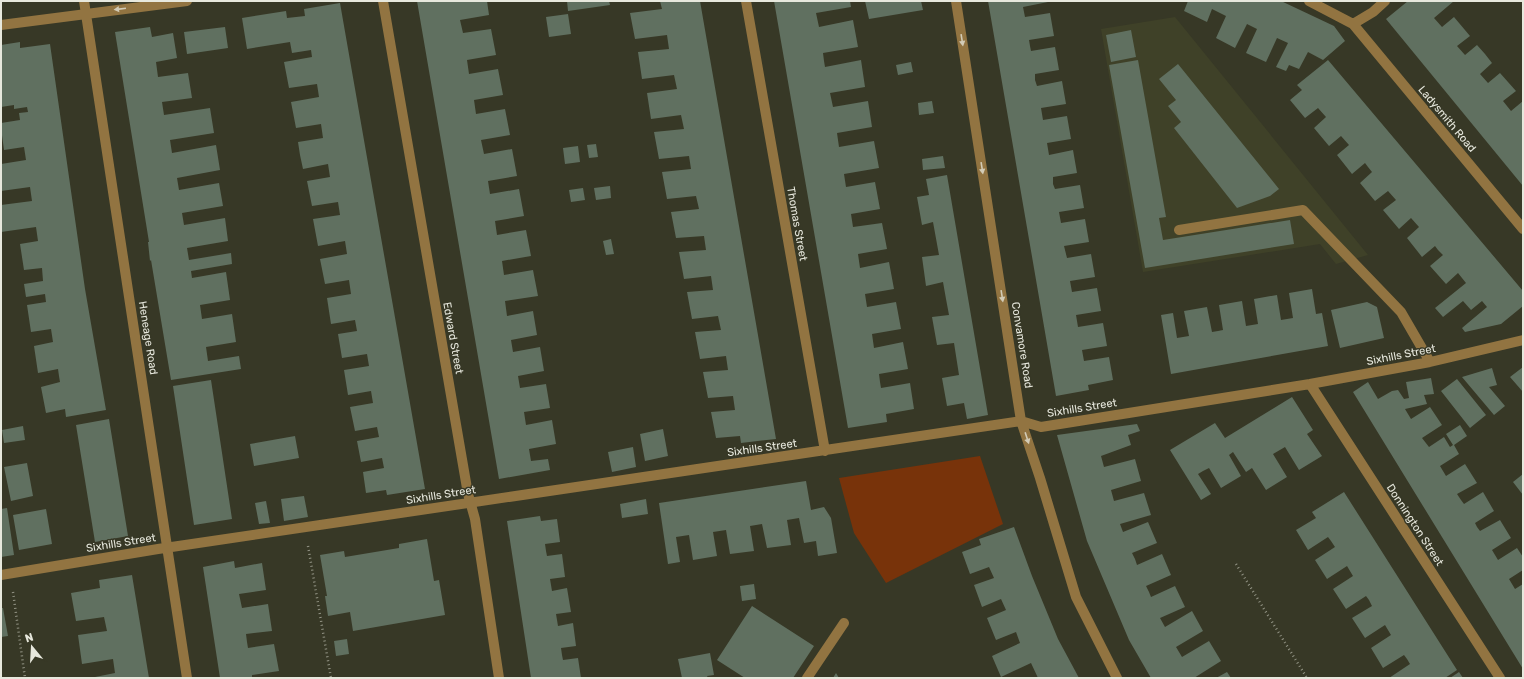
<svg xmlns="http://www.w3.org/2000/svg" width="1524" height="679" viewBox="0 0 1524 679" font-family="Rubik,sans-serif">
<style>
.built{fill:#3f4128}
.green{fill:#78330a}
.building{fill:#607060}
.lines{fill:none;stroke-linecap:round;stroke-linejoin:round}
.path{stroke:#929384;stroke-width:2.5;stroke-dasharray:1 3;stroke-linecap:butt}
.minor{stroke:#927441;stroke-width:10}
.oneway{fill:#d2cbb6}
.labels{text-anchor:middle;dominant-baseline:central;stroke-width:3;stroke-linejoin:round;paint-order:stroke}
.street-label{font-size:11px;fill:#e7e8dd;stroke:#373826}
</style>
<rect width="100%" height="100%" fill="#373826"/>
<path class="built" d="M1175,17L1368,255L1336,264L1320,244L1143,272L1101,29Z"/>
<path class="green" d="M980,456L1003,524L886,583L854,533L839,478Z"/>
<path class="building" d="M417,1H487L489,15L460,20L463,33L491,29L496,55L467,60L469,74L498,69L503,95L474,100L476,114L505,109L510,135L481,140L484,154L512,149L517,176L488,181L490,194L519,189L524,216L495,221L497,235L526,230L531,256L502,261L504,275L533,270L538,296L505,301L507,316L533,311L537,335L511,340L513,352L540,347L544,371L518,376L520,388L546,384L550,408L524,412L526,425L552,420L556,444L529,449L531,461L548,459L550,470L499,479Z
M567,1H609L610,5L568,11Z
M660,1H700L776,439L741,443L740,436L716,438L711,412L735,410L733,396L708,398L703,372L728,370L726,356L700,359L695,332L721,330L718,316L692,319L687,292L713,290L711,276L684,279L679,252L706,250L704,236L676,238L671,212L699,209L696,196L667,199L662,172L691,169L689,156L659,159L654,132L684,129L681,115L651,119L647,93L677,89L674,75L642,79L638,52L669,49L667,35L635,39L630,13L662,9Z
M774,1H850L851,7L816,13L819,27L853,20L858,47L823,53L824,61L825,67L861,60L865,87L830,93L833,107L868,101L872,127L837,133L839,147L874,141L879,168L844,174L846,187L875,182L880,209L851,214L853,227L882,223L887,249L858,254L860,268L889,262L894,289L865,294L867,307L896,302L901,329L872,334L874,348L903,342L908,369L879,374L880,382L881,388L910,383L914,409L886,414L887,422L848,428Z
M865,1H921L923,10L869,19Z
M988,1H1048V2L1023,7L1025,17L1050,13L1054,36L1029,40L1030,46L1031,51L1055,47L1059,70L1035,74V80L1037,86L1062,81L1066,104L1041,108L1043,120L1067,116L1071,139L1047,143L1049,155L1073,150L1077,173L1053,177V184L1055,189L1080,185L1084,208L1059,212L1061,223L1085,219L1089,242L1064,246L1067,258L1091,254L1095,277L1070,281L1072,292L1097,288L1101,311L1076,315L1078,327L1103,323L1107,346L1082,350L1084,361L1109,357L1113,380L1088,385L1089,390L1056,396Z
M1188,1H1281L1334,26L1345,41L1323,60L1308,52L1299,69L1289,65L1286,71L1276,67L1288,43L1277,38L1266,62L1246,53L1257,29L1247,24L1235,48L1216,38L1226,16L1212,9L1207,22L1184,11Z
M1408,1H1454L1434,18L1442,27L1454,17L1470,36L1457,46L1465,55L1477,45L1485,54L1492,63L1480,74L1488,83L1500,73L1516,91L1503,101L1511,111L1523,101V186L1386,19Z
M340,3L425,489L387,495L386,490L366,493L363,472L384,468L382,458L361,462L357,441L379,437L377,427L355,431L350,407L373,403L371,391L348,395L344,370L369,366L367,354L342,358L338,334L357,331L355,320L331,324L327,298L351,294L349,280L325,284L320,259L347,254L345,241L318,246L313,219L340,215L338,202L312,206L307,181L330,177L328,164L303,169L300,155L298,142L323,138L321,124L296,128L291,102L319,97L317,84L289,88L284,62L312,57L311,50L292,53L290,42L247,49L242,18L286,11L287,18L305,16L304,9Z
M568,14L571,34L549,37L546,17Z
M150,27L152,37L173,33L177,58L156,62L158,77L188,73L192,98L162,102L164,115L210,108L214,133L170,140L172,153L216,145L220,170L177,178L179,190L219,183L223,206L182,213L184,225L225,218L228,241L187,248L189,260L231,253L232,264L191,271L192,278L226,272L230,300L200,305L202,319L232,314L236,342L206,347L208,361L239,356L241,369L171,380L151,260L150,261L148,242H149L115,32Z
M225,27L228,48L187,54L184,32Z
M1131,30L1136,57L1111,62L1106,35Z
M20,42V48L50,44L85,289L106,410L66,417L65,409L46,413L41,387L60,382L59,376L58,369L38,373L34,346L53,342L51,329L31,332L27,305L46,302L45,294L26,297L24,284L43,281L42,268L24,270L20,244L38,241L36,227L1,232V205L32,201L30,187L1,191V164L26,160L24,147L4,150L1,128V123L20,120L19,113L28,112L27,107L14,109V105L1,107V45Z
M1138,60L1166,217L1159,218L1163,240L1290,220L1294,244L1145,268L1109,65Z
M1328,60L1523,291V306L1501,324L1465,332L1462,328L1487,307L1482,301L1471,310L1463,301L1443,317L1435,308L1466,283L1458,273L1446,284L1430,266L1443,255L1438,250L1435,246L1422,257L1407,238L1419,227L1411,218L1399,229L1383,210L1396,200L1388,191L1375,201L1360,183L1372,172L1368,167L1365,163L1352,174L1337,155L1349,145L1341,136L1329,146L1314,128L1326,117L1318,108L1305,118L1290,100L1302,90L1297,85Z
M911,62L913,72L898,75L896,65Z
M1178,64L1279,189L1270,196L1237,208L1174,128L1181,122L1168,106L1176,100L1159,79Z
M932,101L934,113L919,115L918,103Z
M596,144L598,157L589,158L587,145Z
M578,146L580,162L565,164L563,148Z
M943,156L945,168L923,170L922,159Z
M947,175L988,415L967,419L964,403L947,406L942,378L959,375L954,343L937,345L932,317L949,315L946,299L943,282L926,286L922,257L939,255L933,222L922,225L917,197L929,195L926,179Z
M610,186L611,198L596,200L594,188Z
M583,188L585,200L571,202L569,190Z
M611,239L614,254L606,255L603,241Z
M1312,289L1316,314L1322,313L1328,346L1171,374L1161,315L1173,313L1177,338L1189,336L1184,311L1207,307L1212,332L1218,331L1223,330L1219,305L1242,301L1246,326L1258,324L1254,299L1277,295L1281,320L1293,318L1289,293Z
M1367,302L1377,307L1384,338L1340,348L1331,310Z
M1523,367V392L1510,377Z
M1492,368L1497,385L1489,387L1505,406L1494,415L1462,377Z
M1431,378L1434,394L1424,395L1427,404L1405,409L1411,419L1430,407L1442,425L1422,438L1429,447L1444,437L1450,447L1453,445L1446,434L1460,425L1467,436L1454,445L1459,454L1440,466L1446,476L1465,464L1477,483L1457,494L1461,500L1464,504L1483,492L1494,511L1475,523L1477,527L1480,531L1500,520L1511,538L1492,550L1498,560L1517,548L1523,557V570L1509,579L1515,589L1523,584V669L1353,392L1368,382L1378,399L1392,391L1398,390L1404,399L1409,398L1406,382Z
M1457,379L1486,415L1470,428L1441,391Z
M211,380L232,519L194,525L173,386Z
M1292,397L1313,430L1307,434L1322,456L1299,470L1285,447L1273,454L1287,477L1266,490L1252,468L1246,472L1233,452L1229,455L1241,476L1221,488L1209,468L1203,471L1198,474L1211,494L1201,500L1170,450L1215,423L1225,438Z
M109,419L128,536L95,542L76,425Z
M1137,424L1140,431L1128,435L1131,445L1101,456L1104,467L1135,459L1141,481L1111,490L1114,501L1144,493L1151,515L1120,524L1123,532L1148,522L1157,543L1132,553L1135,559L1137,565L1162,554L1171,575L1146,586L1149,592L1151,597L1175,586L1185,607L1160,618L1165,627L1192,611L1203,631L1176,647L1182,657L1209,641L1221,661L1194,678H1151L1129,640L1087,541L1057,435Z
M23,426L25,440L4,443L2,430Z
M663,429L668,456L645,461L640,434Z
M295,436L299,458L254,466L250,444Z
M633,447L636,467L612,472L608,452Z
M27,463L33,496L11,501L4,467Z
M1523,474V495L1513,482Z
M806,481L811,510L824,507L831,518L837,553L818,556L816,541L804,543L799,518L787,520L791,545L767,548L762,524L750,526L754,551L730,554L726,530L713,532L717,556L693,560L689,535L676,537L680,562L668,564L659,503Z
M1344,492L1457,670L1445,678H1389L1410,664L1407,659L1404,655L1383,668L1371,648L1391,635L1385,625L1365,638L1352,618L1372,606L1369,600L1366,596L1346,609L1333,589L1353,576L1347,566L1327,579L1315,560L1335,547L1331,541L1328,537L1308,550L1296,530L1316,518L1312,512Z
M304,496L308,517L284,521L281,499Z
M646,499L648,514L622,518L620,504Z
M266,501L270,523L259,524L255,503Z
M7,508L14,555L1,557V509Z
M46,509L52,544L19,550L13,515Z
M540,516L541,521L557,519L560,542L545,544L546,551L547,556L562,554L565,577L550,579L552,591L567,588L571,612L556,614L558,626L573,623L576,646L561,648L562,655L563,660L578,658L581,678H531L507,521Z
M1014,527L1032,576L1058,639L1079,678H1038L1031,663L1001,677L992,656L1020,643L1016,632L996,640L987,618L1006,610L1001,599L982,607L974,585L994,578L989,567L970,574L962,552L981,545L979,539Z
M427,539L434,581L439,580L445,615L353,631L350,612L328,616L325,596H327L320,555L344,551L345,557L399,548V544Z
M234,561L235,568L262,563L266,590L239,594L242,608L268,604L272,631L246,634L247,642L248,648L274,644L279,671L252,675V678H220L203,567Z
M132,575L149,678H90L115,673L113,659L82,664L78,635L107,631L104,617L76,621L71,593L100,588L99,580Z
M754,584L756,599L742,601L740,586Z
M752,606L814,646L793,678H745L717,660Z
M1,608H3L8,636L1,637Z
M347,639L349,654L336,656L334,641Z
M710,653L714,675L707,676L708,678H682L678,659Z
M1227,672L1231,678H1216Z
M1459,672L1463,678H1450Z
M836,673L839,678H833Z"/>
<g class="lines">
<path class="path" d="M308,546L331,678
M1236,564L1307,678
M13,592L25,678"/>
<path class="minor" d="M84,1L187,678
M383,1L468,494L475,519L499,678
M746,1L825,451
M956,1L1021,421L1040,478L1076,597L1117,678
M1309,1L1353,24L1523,229
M1353,24L1373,12L1385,1
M1,25L187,1
M1179,230L1303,210L1401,312L1430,362
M1310,384L1500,678
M1,575L158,549L1021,421L1041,427L1310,384L1430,362L1523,340
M807,678L844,623"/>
</g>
<defs><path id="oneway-solid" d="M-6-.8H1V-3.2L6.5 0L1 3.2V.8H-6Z"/></defs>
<g class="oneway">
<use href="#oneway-solid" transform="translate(120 9) rotate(173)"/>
<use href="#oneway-solid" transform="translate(962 40) rotate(81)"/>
<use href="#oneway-solid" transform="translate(982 168) rotate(81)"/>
<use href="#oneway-solid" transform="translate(1002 296) rotate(81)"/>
<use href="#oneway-solid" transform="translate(1027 438) rotate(72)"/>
</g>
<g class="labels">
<g class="street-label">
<text transform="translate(1447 119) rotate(50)">Ladysmith Road</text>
<text transform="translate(797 224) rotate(80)">Thomas Street</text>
<text transform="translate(148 338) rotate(81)">Heneage Road</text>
<text transform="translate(453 338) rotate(80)">Edward Street</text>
<text transform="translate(1022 345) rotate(81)">Convamore Road</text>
<text transform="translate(1401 355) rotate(-11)">Sixhills Street</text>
<text transform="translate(1082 408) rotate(-9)">Sixhills Street</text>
<text transform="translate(762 448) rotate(-8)">Sixhills Street</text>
<text transform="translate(441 495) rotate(-9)">Sixhills Street</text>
<text transform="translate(1415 525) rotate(57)">Donnington Street</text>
<text transform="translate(121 543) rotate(-9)">Sixhills Street</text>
</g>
</g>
<rect width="1524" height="679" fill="none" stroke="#e7e8dd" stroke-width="4"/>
<g transform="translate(32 647) rotate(342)" stroke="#373826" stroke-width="3" paint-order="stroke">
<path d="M0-3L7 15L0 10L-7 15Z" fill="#e7e8dd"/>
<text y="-6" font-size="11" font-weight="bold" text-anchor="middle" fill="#e7e8dd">N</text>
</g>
</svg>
